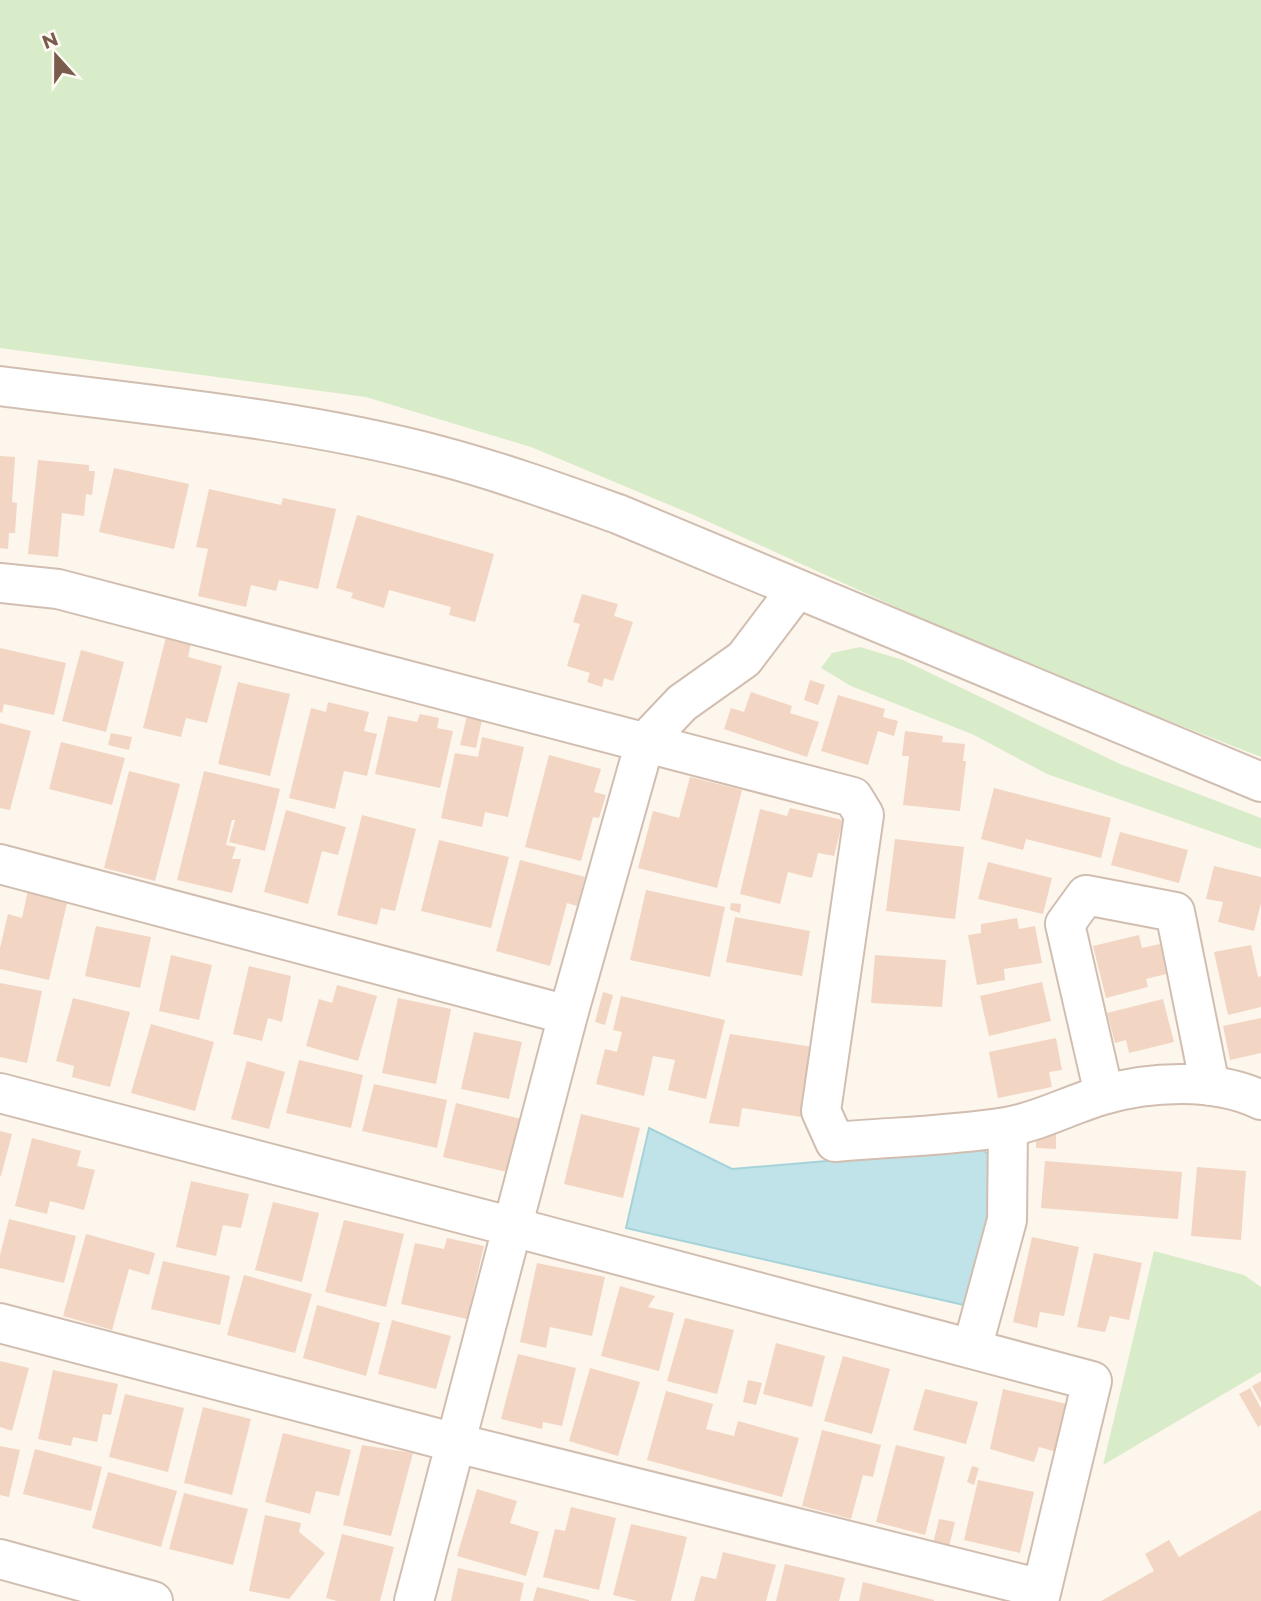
<svg xmlns="http://www.w3.org/2000/svg" width="1261" height="1601" viewBox="0 0 1261 1601" font-family="Montserrat,sans-serif">
<style>
.green{fill:#d8ecc9}
.water{fill:#bfe3e8;stroke:#a5d3da;stroke-width:2}
.building{fill:#f3d5c3}
.lines{fill:none;stroke-linecap:round;stroke-linejoin:round}
.minor-casing{stroke:#d1beb0;stroke-width:42}
.minor{stroke:#fff;stroke-width:38}
</style>
<rect width="100%" height="100%" fill="#fdf6ec"/>
<path class="green" d="M0,0H1261V757L1001,655L696,516L531,447L366,397L0,348Z
M860,647L903,660L1120,764L1261,818V849L1047,774L974,735L851,686L821,668L832,653Z
M1154,1251L1244,1275L1261,1287V1372L1103,1465Z"/>
<path class="water" d="M649,1128L732,1169L980,1148L988,1154V1215L964,1305L626,1228Z"/>
<path class="building" d="M0,456L15,457L12,502L17,503L15,533H9L8,549L0,548Z
M38,460L89,465V471H95L92,495L86,494L84,516L62,513L58,557L28,554Z
M114,468L189,484L174,549L99,532Z
M209,489L281,505L283,498L336,509L318,589L279,580L276,591L251,585L246,607L198,596L208,549L196,547Z
M357,515L494,554L475,622L449,615L451,607L389,590L384,608L351,598L353,593L336,588Z
M582,594L618,604L614,616L633,622L613,681L604,678L602,687L587,682L590,673L567,666L580,624L573,622Z
M166,637L191,643L188,657L222,666L207,723L186,718L181,737L143,728Z
M0,648L66,663L54,715L4,704L2,713L0,712Z
M81,650L124,662L106,732L62,721Z
M810,680L825,685L818,705L804,700Z
M238,682L290,694L270,776L218,764Z
M751,692L792,706L790,713L819,722L807,757L724,729L731,708L744,712Z
M838,695L885,709L883,717L898,721L894,736L878,731L868,765L821,751Z
M328,702L369,712L364,731L377,734L367,776L344,771L335,809L289,798L311,708L326,712Z
M420,714L439,718L437,728L453,731L440,788L375,774L388,716L417,722Z
M467,716L482,720L476,748L460,745Z
M0,723L31,731L10,810L0,808Z
M905,731L943,736L942,742L965,744L963,761H966L960,811L903,805L909,756H902Z
M111,733L132,737L129,750L108,745Z
M482,737L524,747L508,817L485,812L482,827L441,818L455,753L478,757Z
M61,742L125,758L112,805L49,789Z
M549,755L601,769L594,792L606,795L599,818L593,817L581,861L525,847Z
M129,771L180,784L155,881L104,868Z
M204,771L280,789L265,851L229,842L235,820H232L226,845L236,847L232,859H241L232,893L177,880Z
M690,777L742,790L717,888L638,868L653,811L679,818Z
M994,788L1111,818L1101,858L1026,839L1023,850L981,839Z
M790,808L843,820L834,856L818,853L812,878L788,872L780,904L740,894L760,809L787,816Z
M286,810L346,827L338,855L322,851L308,904L264,892Z
M362,815L416,829L395,911L381,908L377,925L337,915Z
M1120,832L1188,850L1179,883L1111,865Z
M895,839L964,847L955,919L886,911Z
M439,840L509,857L491,928L421,911Z
M520,860L585,877L577,906L567,903L550,966L496,951Z
M988,862L1052,878L1043,914L978,899Z
M1214,866L1261,877V903L1254,931L1218,922L1223,902L1206,899Z
M28,890L68,899L49,980L0,969V948L8,914L22,918Z
M646,890L725,907L710,977L630,960Z
M731,903L741,904L740,913L730,910Z
M735,917L810,931L802,976L726,962Z
M1017,918L1019,929L1035,926L1042,963L1004,969L1005,980L977,985L968,935L981,933V924Z
M96,926L151,937L140,988L85,976Z
M1139,935L1142,948L1160,944L1166,974L1146,979L1148,987L1106,998L1093,946Z
M1251,945L1258,977L1261,976V1007L1228,1015L1214,952Z
M171,955L212,965L199,1020L159,1011Z
M875,955L946,960L942,1007L871,1003Z
M249,966L291,976L282,1022L268,1018L262,1041L233,1034Z
M1042,982L1051,1021L989,1036L980,996Z
M0,983L42,991L27,1063L0,1057Z
M337,985L377,996L358,1061L306,1046L319,999L332,1003Z
M603,992L613,995L605,1025L595,1022Z
M621,996L725,1020L706,1099L668,1090L675,1060L653,1056L644,1096L596,1084L605,1049L617,1052L622,1032L613,1030Z
M73,998L130,1012L110,1087L72,1077L74,1066L56,1061Z
M398,998L451,1009L436,1084L382,1073Z
M1163,999L1174,1042L1129,1053L1126,1040L1115,1043L1107,1013Z
M1261,1018V1053L1230,1060L1223,1026Z
M151,1024L214,1042L195,1111L131,1093Z
M474,1032L522,1042L509,1099L461,1089Z
M730,1034L813,1047L801,1117L742,1108L739,1127L709,1123Z
M1056,1038L1062,1070L1049,1072L1052,1087L998,1098L989,1052Z
M299,1060L363,1075L351,1128L286,1113Z
M247,1061L285,1072L269,1129L231,1119Z
M374,1084L447,1100L437,1148L362,1131Z
M456,1103L521,1119L507,1172L443,1157Z
M581,1114L640,1128L623,1198L564,1184Z
M1036,1129L1056,1130V1149L1036,1148Z
M0,1131L12,1134L1,1176H0Z
M32,1138L81,1151L77,1166L95,1170L84,1210L50,1201L47,1214L15,1206Z
M1045,1161L1182,1172L1178,1219L1041,1208Z
M1197,1167L1246,1171L1241,1240L1191,1236Z
M191,1181L249,1194L241,1228L223,1225L216,1256L176,1247Z
M273,1202L319,1213L302,1282L255,1270Z
M9,1219L76,1236L64,1283L0,1268V1255Z
M344,1220L404,1234L386,1307L325,1292Z
M86,1234L155,1253L149,1275L129,1269L112,1330L63,1316Z
M1032,1237L1079,1247L1064,1316L1040,1312L1037,1328L1013,1322Z
M447,1238L484,1246L467,1319L401,1304L415,1243L444,1249Z
M1094,1253L1142,1263L1129,1320L1110,1316L1105,1332L1077,1327Z
M163,1261L230,1276L220,1325L151,1309Z
M537,1263L605,1277L592,1336L550,1327L546,1348L520,1342Z
M244,1275L312,1294L295,1353L227,1335Z
M620,1286L655,1296L648,1307L674,1313L659,1371L601,1356Z
M317,1305L380,1323L366,1376L303,1358Z
M685,1318L734,1330L717,1394L667,1381Z
M392,1320L451,1336L436,1389L378,1374Z
M776,1343L825,1356L812,1407L763,1394Z
M518,1354L576,1368L562,1426L543,1422L542,1429L501,1419Z
M843,1356L890,1369L872,1434L824,1421Z
M0,1361L29,1368L12,1431L0,1427Z
M590,1368L640,1382L618,1456L569,1441Z
M53,1370L118,1384L111,1415L103,1414L97,1442L73,1437L71,1446L38,1439Z
M748,1380L762,1383L756,1405L743,1402Z
M1261,1381V1402L1252,1386Z
M1250,1388L1261,1408V1425L1258,1427L1239,1394Z
M925,1389L978,1402L966,1444L913,1430Z
M1003,1389L1067,1404L1057,1452L1039,1447L1034,1462L990,1449Z
M666,1391L713,1404L706,1429L734,1436L738,1421L799,1438L782,1497L647,1460Z
M125,1394L184,1408L168,1472L109,1457Z
M203,1407L251,1419L232,1495L184,1483Z
M822,1430L881,1445L873,1477L863,1475L851,1519L802,1506Z
M283,1433L351,1450L339,1496L316,1491L310,1514L265,1502Z
M362,1445L413,1453L391,1536L343,1525Z
M896,1445L945,1457L925,1535L876,1522Z
M0,1446L20,1450L9,1497L0,1495Z
M35,1449L102,1467L91,1511L23,1494Z
M972,1466L979,1468L974,1485L967,1482Z
M108,1472L177,1491L161,1547L92,1528Z
M978,1480L1034,1492L1020,1553L964,1540Z
M477,1489L517,1501L510,1523L539,1532L526,1576L457,1556Z
M184,1493L248,1509L233,1565L169,1549Z
M571,1507L616,1518L599,1590L543,1577L555,1529L565,1531Z
M1261,1510V1601H1101L1154,1571L1145,1554L1169,1540L1179,1557Z
M265,1515L301,1523L299,1532L325,1553L289,1599L249,1591Z
M939,1519L955,1522L949,1547L933,1544Z
M631,1524L687,1537L671,1601H637L613,1595Z
M342,1534L394,1547L380,1601H337L326,1598Z
M723,1552L776,1565L766,1601H694L701,1576L716,1579Z
M785,1564L845,1578L839,1601H776Z
M458,1568L524,1583L520,1601H451Z
M863,1582L934,1600V1601H859Z
M537,1587L589,1600V1601H533Z"/>
<g class="lines">
<defs>
<path id="minor" d="M0,386C147,405 297,418 441,456C501,472 559,493 618,514L1261,782
M0,583L58,589L853,797L864,815L821,1111L835,1142C891,1137 951,1136 1006,1127C1039,1122 1071,1104 1103,1095C1151,1081 1215,1078 1261,1100
M0,864L568,1015
M0,1093L513,1227L1092,1381L1039,1601
M1104,1094L1065,924L1086,895L1175,912L1210,1086
M0,1323L456,1443L1042,1589
M972,1349L1007,1220L1008,1127
M0,1559L153,1601
M414,1601L568,1015L645,742L682,703L744,659L797,589"/>
</defs>
<use href="#minor" class="minor-casing"/>
<use href="#minor" class="minor"/>
</g>
<g transform="translate(56 56) rotate(339)" stroke="#fffaf3" stroke-width="5" paint-order="stroke">
<path d="M0-5L12 26L0 18L-12 26Z" fill="#7a5c4d"/>
<text y="-10" font-size="19" font-weight="bold" text-anchor="middle" fill="#7a5c4d">N</text>
</g>
</svg>
